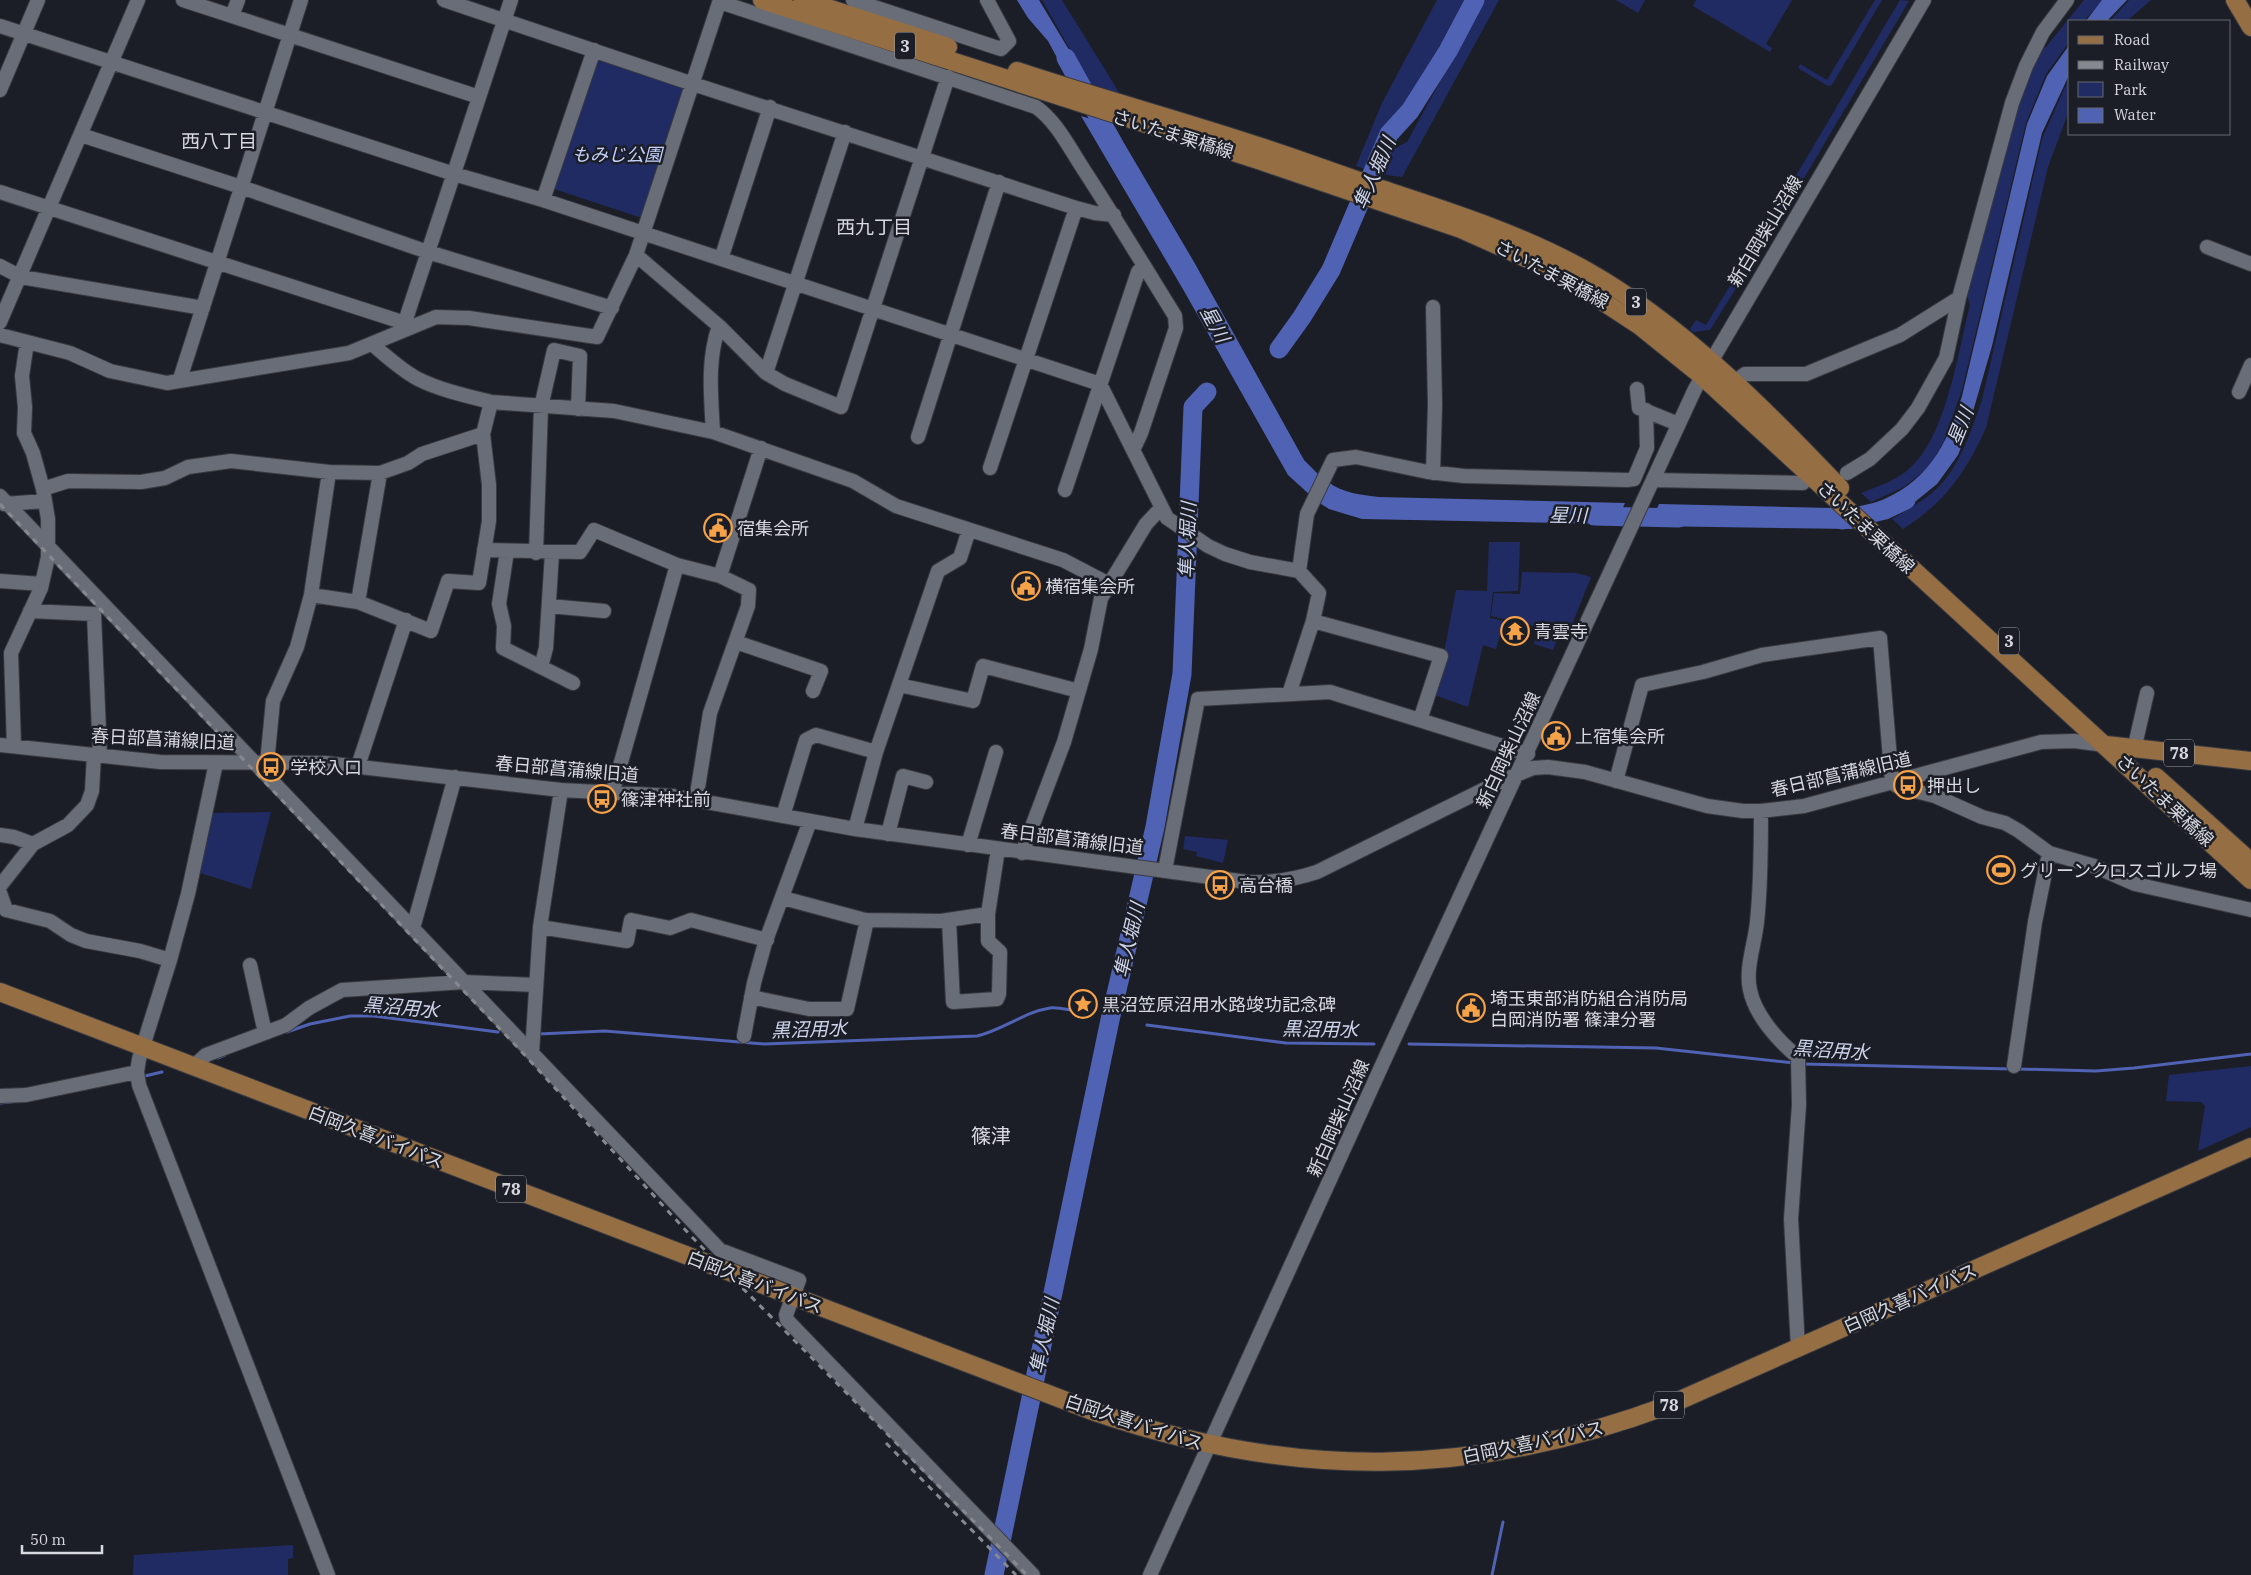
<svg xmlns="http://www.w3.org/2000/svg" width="2251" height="1575" viewBox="0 0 2251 1575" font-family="'IBM Plex Serif','Noto Sans JP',serif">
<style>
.green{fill:#212b63}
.water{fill:#5062b3}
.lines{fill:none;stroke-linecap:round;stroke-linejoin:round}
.stream{stroke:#5062b3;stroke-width:3}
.river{stroke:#5062b3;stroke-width:19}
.minor-casing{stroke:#383a41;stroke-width:16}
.major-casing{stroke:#383a41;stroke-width:20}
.minor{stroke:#696d77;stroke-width:14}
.major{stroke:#956e43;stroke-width:18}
.rail{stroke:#878990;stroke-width:3;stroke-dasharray:6 6;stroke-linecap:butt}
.labels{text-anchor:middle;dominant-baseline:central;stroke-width:5;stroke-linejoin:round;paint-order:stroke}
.shield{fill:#1c1e27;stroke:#9fa1a8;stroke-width:1}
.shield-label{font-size:16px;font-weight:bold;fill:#d7d9df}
.street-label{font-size:18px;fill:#d7d9df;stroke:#1c1e27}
.park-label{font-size:18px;font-style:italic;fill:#c5d2fe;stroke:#1c1e27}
.poi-label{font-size:18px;fill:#d7d9df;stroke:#1c1e27;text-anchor:start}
.neighbourhood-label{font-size:19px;fill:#d7d9df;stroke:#1c1e27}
.water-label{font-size:19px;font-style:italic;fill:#ced5eb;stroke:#1c1e27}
.quarter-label{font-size:20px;fill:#d7d9df;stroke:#1c1e27}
</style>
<rect width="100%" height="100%" fill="#1c1e27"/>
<path class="green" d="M1042,0H1062L1120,94L1089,83Z
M1437,0H1465L1446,39L1412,94L1385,130L1368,170L1356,166L1382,103Z
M1485,0H1499L1402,177L1380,174L1390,151L1407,142Z
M1616,0H1645L1638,13Z
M1696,0H1792L1766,44L1772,48L1770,52L1693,6Z
M1875,0H1882L1832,85L1828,86L1798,68L1800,64L1827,80Z
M1900,0L1909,1L1801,183L1794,179Z
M2084,0H2104L2084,21H2070V41L2046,74L2026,123L1962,390L1943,443L1928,468L1904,487L1871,502L1861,493C1879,486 1898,480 1912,466C1947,433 1958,351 1970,305L1967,295L2012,120L2039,50L2046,47Z
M2129,0H2151L2127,21H2110Z
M597,59L687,85L648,220L554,189Z
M2070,76V108L2048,167L1986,428C1965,474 1945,502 1903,529L1892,519C1904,512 1916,505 1928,496C1958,474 1970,434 1982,400L2042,139Z
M1785,196L1791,200L1710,330L1693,332L1690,329L1696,320L1706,325Z
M1489,542H1520L1518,591L1493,592L1490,618L1504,621L1496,649L1483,645L1468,707L1432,694L1443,658L1456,590L1487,591Z
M1522,572L1576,573L1591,577L1571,627L1563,625L1553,650L1534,644L1538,627L1491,616L1494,593L1520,594Z
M271,812L251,889L197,872L212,813Z
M1185,836L1228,840L1223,863L1196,856L1197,852L1183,849Z
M2251,1066V1127L2198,1151L2205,1106L2201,1102L2166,1101L2169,1075Z
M293,1545V1558L288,1559V1575H133L134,1555Z"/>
<path class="water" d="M1017,0H1039L1089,83L1068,78L1048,41L1028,18Z
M2102,0H2127L2107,21H2086Z
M2070,44V73L2042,133L1992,346L1967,432L1958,455L1937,484L1916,501L1889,517L1874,503C1926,485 1947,446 1962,396L2027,124L2047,76Z
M1081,116L1114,126L1194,262L1304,460L1319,475L1310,495L1288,475L1184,291Z
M1328,482C1343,493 1361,495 1379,497L1625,503L1615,524L1362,519L1329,509L1318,502Z
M1659,504L1832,508L1853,529L1649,526Z"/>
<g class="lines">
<path class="stream" d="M1147,1025L1286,1043L1374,1044
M287,1032L310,1024L350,1016H374L498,1032
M538,1034L605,1031L764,1044L977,1036C1003,1030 1024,1012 1050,1008C1058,1007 1068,1010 1077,1011
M1409,1044L1656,1048L1794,1063
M218,1058L225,1055
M1803,1064L2011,1069
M2018,1069L2096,1071L2134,1068L2251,1054
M145,1076L162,1072
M0,1103L11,1102
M1492,1575L1503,1522"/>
<path class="river" d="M1066,58L1113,143
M1279,349L1302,317L1331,270L1389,134L1410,111L1448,51L1475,0
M1594,516L1679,518
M1842,520L1885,510L1906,500
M994,1575L1110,1020L1155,827L1182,674L1193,407L1207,392"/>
<defs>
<path id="minor" d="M183,0L479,97
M444,0L693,84L1076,208L1095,213L1114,215
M853,0L1001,49L1009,41L987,0
M720,2L1036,107C1056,121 1069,147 1082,167C1114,216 1144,266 1175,316L1176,328L1141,433L1133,450
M232,16L238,0
M0,26L454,174L543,200L1100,384L1167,518L1208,546L1225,554L1250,562L1299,571L1319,593L1313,621L1289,694
M0,90L38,0
M81,135L241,187L428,252L612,308
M0,192L405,323
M543,200L594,50
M2207,247L2251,264
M636,255L719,326L766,373L785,384L841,407L948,77
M721,259L770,107
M0,266L21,277L203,308
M0,322L138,0
M719,326C707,360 711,396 713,432L853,481L896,506L1063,560L1109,584
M402,331L511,0
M0,335L70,353L110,371L167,383L349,353L436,317L469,318L597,337L636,255L720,0
M372,344C386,356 401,370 418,379C440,390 467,396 491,402
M766,373L845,132
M180,379L301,0
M1733,383L1745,374H1806L1900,335L1959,298
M1637,389L1639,408L1678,424
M2239,392L2251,365
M918,437L999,182
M990,468L1076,208
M1433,473L1435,405L1433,307
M1847,473L1870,459L1902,429L1918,408L1946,358L1959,298L2012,103L2026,66L2043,32L2067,0
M1653,480L1803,483
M43,489L68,481L141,482L165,478L188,467L231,461L329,472L380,473L408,463L422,454L483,434L491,402L614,411L713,432
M1065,490L1138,272L1144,266
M0,496L720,1250L799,1280L786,1315L787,1320L1033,1575
M4,504L45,501
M484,550L580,552L594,530L677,565
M507,551L499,604L504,626L503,648L573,683
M536,553L541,407L554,350L580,356L578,409
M1299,571L1307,514L1333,460L1356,457L1428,472L1464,476L1627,480L1634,479L1647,448L1646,410
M0,581L42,584
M311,595L358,602L431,631L448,581L479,583L489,521V485L483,434
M358,602L380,473
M549,606L604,611
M30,611L94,614L100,755
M1313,621L1441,656L1420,720
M736,642L821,671L813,691
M541,667L546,648L552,553
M899,685L973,701L983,666L1079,691
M0,745L160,762L325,763L561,790L673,796L855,829L1247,882C1272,883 1293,880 1317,872L1497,783L1533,768L1548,767L1585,772L1707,806L1743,811H1761L1804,806L2041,742L2074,741L2105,745
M14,746L11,653L41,588L48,557V519L43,489L33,453L24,433L25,407L22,376L27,342
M2137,749L2136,741L2147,693
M216,763L188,894L170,960L139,1059L137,1072L139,1085L328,1575
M267,763L273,701L297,647L311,595L329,472
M358,766L406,620
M1616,781L1642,685L1703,672L1762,655L1880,638L1892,783L1899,787L1935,796L1982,817L2005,823L2019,831L2049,853L2094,866L2135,884L2251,910
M612,794L677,565L720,576L761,448
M696,800L710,713L748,606L749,590L720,576
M1761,811C1761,848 1761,885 1757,922C1755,943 1745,969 1750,990C1755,1015 1778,1041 1798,1057L1799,1105L1791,1219L1798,1348
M783,816L806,740L816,735L876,752
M855,829L876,752L938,571L960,558L969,530
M888,834L903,776L926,782
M0,835L14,837L33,844
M968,845L996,752
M1022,853L1064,742L1091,649L1101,598L1146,524L1161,508
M1165,870L1198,699L1330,692L1528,754
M0,886L33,844L68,825L87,805L92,791L94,755
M0,893L6,910L50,921L71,935L86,941L140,951L170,960
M783,898L865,920L941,921L988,914
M949,920L953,1002L997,999L999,994L1000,952L988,941V914L998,849
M540,927L627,941L631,920L670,928L691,920L767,940
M413,928L455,777
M250,965L265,1033
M751,997L809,1009H847L867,920
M744,1036L754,983L765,943L810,821
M532,1053L540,927L561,790
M194,1066L206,1055L286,1025L309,1008L342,990L464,982L535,985
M2014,1066L2035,922L2049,853
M0,1096L26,1095L137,1072
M1150,1575L1388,1052L1695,389L1924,0"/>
<path id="major" d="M762,0L1258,160L1461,229L1548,268L1576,284L1640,326L1702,376L2251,880
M803,0L948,47
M2235,0L2251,27
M1017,71C1098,98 1180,120 1261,147C1304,161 1347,177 1390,192C1457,214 1524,236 1587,271C1681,324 1766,410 1840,488
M2106,745L2251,761
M2156,777L2251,862
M0,992L1095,1412C1294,1480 1471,1479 1669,1405L2251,1147"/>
</defs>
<use href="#minor" class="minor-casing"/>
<use href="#major" class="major-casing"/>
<use href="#minor" class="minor"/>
<use href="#major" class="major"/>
<path class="rail" d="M0,504L521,1051L690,1235L1027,1575
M886,1443L1016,1575"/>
</g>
<defs>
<symbol id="civic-ring" viewBox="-11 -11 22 22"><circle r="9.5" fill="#1c1e27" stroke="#f6a248" stroke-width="1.5"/><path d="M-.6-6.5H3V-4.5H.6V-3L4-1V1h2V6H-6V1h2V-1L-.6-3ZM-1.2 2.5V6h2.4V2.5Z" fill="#f6a248"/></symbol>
<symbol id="temple-ring" viewBox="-11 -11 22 22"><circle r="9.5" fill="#1c1e27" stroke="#f6a248" stroke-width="1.5"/><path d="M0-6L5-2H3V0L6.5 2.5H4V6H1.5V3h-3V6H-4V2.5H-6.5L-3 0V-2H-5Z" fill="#f6a248"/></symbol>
<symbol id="bus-ring" viewBox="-11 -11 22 22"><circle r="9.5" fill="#1c1e27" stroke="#f6a248" stroke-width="1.5"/><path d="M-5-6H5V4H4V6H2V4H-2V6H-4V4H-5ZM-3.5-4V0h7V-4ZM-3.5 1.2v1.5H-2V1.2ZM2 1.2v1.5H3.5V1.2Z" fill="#f6a248"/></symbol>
<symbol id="stadium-ring" viewBox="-11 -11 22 22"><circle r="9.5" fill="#1c1e27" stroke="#f6a248" stroke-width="1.5"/><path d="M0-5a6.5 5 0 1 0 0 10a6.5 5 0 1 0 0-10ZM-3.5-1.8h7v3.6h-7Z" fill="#f6a248"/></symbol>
<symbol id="sight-ring" viewBox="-11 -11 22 22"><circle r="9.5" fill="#1c1e27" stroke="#f6a248" stroke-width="1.5"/><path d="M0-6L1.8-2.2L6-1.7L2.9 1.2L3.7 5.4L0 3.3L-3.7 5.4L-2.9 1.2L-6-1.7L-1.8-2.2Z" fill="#f6a248"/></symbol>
</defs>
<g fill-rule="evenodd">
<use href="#civic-ring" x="702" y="512" width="32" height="32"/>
<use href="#civic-ring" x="1010" y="570" width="32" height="32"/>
<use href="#temple-ring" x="1499" y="615" width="32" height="32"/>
<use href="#civic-ring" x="1540" y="720" width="32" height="32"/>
<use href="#bus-ring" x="255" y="751" width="32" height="32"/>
<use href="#bus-ring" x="1892" y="769" width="32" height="32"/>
<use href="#bus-ring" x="586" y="783" width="32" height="32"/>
<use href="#stadium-ring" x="1985" y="854" width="32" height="32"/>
<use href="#bus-ring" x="1204" y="869" width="32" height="32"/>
<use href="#sight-ring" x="1067" y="988" width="32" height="32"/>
<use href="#civic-ring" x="1455" y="992" width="32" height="32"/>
</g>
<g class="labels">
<g class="shield">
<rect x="895" y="32.5" width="20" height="27" rx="4"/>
<rect x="1626" y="288.5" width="20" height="27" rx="4"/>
<rect x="1999" y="627.5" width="20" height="27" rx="4"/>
<rect x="2164" y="739.5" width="30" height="27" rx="4"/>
<rect x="496" y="1175.5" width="30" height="27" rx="4"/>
<rect x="1654" y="1391.5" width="30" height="27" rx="4"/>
</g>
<g class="shield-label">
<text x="905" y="46">3</text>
<text x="1636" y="302">3</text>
<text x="2009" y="641">3</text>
<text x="2179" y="753">78</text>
<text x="511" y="1189">78</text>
<text x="1669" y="1405">78</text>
</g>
<g class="street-label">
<text transform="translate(1173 134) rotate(17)">さいたま栗橋線</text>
<text transform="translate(1765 231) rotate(-59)">新白岡柴山沼線</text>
<text transform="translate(1552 274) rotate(28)">さいたま栗橋線</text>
<text transform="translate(1866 527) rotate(43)">さいたま栗橋線</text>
<text transform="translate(163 739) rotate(3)">春日部菖蒲線旧道</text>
<text transform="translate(1508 750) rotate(-65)">新白岡柴山沼線</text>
<text transform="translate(567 769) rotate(5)">春日部菖蒲線旧道</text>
<text transform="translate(1841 774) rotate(-13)">春日部菖蒲線旧道</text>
<text transform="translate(2165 800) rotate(43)">さいたま栗橋線</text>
<text transform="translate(1072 839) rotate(7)">春日部菖蒲線旧道</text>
<text transform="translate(1338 1118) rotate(-66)">新白岡柴山沼線</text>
<text transform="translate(376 1137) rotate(21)">白岡久喜バイパス</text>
<text transform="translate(755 1282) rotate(21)">白岡久喜バイパス</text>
<text transform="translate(1910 1298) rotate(-24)">白岡久喜バイパス</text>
<text transform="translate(1134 1422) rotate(18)">白岡久喜バイパス</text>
<text transform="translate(1533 1442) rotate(-12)">白岡久喜バイパス</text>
</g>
<g class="park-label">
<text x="617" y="154">もみじ公園</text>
</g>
<g class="poi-label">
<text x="737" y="528">宿集会所</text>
<text x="1045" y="586">横宿集会所</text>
<text x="1534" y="631">青雲寺</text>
<text x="1575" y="736">上宿集会所</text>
<text x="290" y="767">学校入口</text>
<text x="1927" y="785">押出し</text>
<text x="621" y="799">篠津神社前</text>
<text x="2020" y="870">グリーンクロスゴルフ場</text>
<text x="1239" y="885">高台橋</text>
<text x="1490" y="998">埼玉東部消防組合消防局<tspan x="1490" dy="21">白岡消防署 篠津分署</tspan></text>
<text x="1102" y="1004">黒沼笠原沼用水路竣功記念碑</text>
</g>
<g class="neighbourhood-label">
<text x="219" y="141">西八丁目</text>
<text x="874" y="227">西九丁目</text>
</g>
<g class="water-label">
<text transform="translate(1374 173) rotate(-66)">隼人堀川</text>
<text transform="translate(1215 324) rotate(61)">星川</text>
<text transform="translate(1960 426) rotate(-68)">星川</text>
<text transform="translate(1568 515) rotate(1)">星川</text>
<text transform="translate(1187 540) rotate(-88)">隼人堀川</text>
<text transform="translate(1129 940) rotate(-77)">隼人堀川</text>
<text transform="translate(401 1007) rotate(5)">黒沼用水</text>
<text transform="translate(809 1029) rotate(-2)">黒沼用水</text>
<text transform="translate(1320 1029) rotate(1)">黒沼用水</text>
<text transform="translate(1831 1050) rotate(4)">黒沼用水</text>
<text transform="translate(1044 1336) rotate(-78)">隼人堀川</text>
</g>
<g class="quarter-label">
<text x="991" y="1135">篠津</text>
</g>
</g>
<rect x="2068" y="20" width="162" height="115" fill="#1c1e27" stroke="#676971"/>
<rect x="2078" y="36" width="25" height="8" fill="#956e43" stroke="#676971"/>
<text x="2114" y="45" font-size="15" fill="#d7d9df">Road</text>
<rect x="2078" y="61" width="25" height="8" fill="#878990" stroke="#676971"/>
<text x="2114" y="70" font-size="15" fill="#d7d9df">Railway</text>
<rect x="2078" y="82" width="25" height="15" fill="#212b63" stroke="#676971"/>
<text x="2114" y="95" font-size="15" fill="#d7d9df">Park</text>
<rect x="2078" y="108" width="25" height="15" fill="#5062b3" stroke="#676971"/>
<text x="2114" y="120" font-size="15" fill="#d7d9df">Water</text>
<path d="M22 1545v8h80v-8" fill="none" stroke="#d7d9df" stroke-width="2.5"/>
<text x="30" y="1545" font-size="15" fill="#d7d9df" stroke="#1c1e27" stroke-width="4" paint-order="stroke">50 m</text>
</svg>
